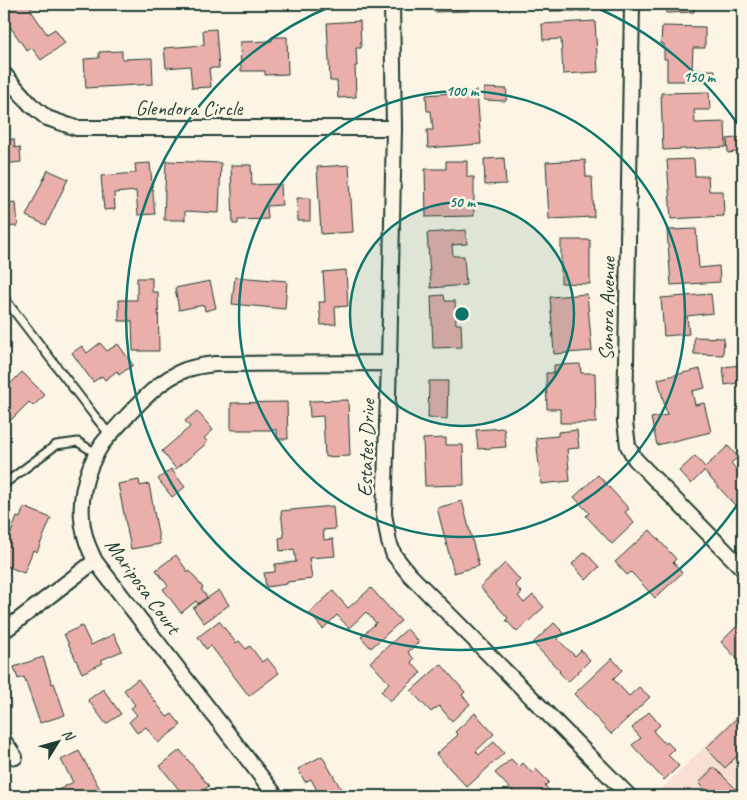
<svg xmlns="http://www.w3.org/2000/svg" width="747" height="800" viewBox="0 0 747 800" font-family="Caveat,sans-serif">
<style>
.built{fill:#f7e0d3}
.building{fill:#eaafaa;stroke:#1f3d34}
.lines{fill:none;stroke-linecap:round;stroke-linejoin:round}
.lane-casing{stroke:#1f3d34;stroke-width:11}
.street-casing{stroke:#1f3d34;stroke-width:18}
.lane{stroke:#fcf5e5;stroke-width:7}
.street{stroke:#fcf5e5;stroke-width:14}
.ring{fill:none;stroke:#0f766e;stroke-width:2.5}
.labels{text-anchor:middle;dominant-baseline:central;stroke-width:5;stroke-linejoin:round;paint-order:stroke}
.street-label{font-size:21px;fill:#1f3d34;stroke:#fcf5e5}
.centre{fill:#0f766e;stroke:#fcf5e5;stroke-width:2.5}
.ring-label{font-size:15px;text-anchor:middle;font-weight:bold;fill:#0f766e;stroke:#fcf5e5;stroke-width:5;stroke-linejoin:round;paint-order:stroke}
</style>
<rect width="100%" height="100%" fill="#fcf5e5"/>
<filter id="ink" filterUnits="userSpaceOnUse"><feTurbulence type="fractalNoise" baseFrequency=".02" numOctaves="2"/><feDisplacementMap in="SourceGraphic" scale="10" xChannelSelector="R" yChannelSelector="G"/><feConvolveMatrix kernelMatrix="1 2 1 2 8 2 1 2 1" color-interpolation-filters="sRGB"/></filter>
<g filter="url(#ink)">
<path class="built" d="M743,709V796H654L728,724Z"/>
<path class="building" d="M4,4H29L32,8L30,9L47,34L55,29L65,43L41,60L32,48L27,51L4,18Z
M434,4H469V11L434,12Z
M546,4H592L590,11H549Z
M665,4H694V12L666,13Z
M360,21L361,48H356L357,66H355L356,97L338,98L337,81H330L327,23Z
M595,21L598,72L563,74L561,39L543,40L542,24Z
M662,26L705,27V48H693L692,70H715V81H667V59H664V44H661Z
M216,29L219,68H209L211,87L192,88L190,66L166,68L164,48L204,45L203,30Z
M272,37H287L288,74L265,75V71H241L240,42L272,41Z
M122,51V59L152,58L153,84L86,88L84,59L99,58V52Z
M484,88L507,89L506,101L484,100Z
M477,91L481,144L428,148L427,130H433L431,111H427L426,95Z
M709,92L710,110H694L695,123L725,122L726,147L663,150L661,93Z
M742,137L743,151L728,153L727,139Z
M14,139L15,148L20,147L21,162L4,164V140Z
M504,158L506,184L485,185L484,159Z
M694,159L695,176H708L709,191H723L724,216L671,219L667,160Z
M585,160L586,177H592L594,217L549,219L546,162Z
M166,161L221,163L219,213L185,211V220H164Z
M446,161H467V177H474V216L426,217L425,169H446Z
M150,163L155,214L138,215L136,191L114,193L115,209L104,210L101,176L136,173L135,164Z
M231,165H251L252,185L281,184L282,205L267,206L268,219L238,220V224H233Z
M349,165L353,232L321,234L317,167Z
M48,170L68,179L46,225L26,216Z
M297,198H310V221H298Z
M16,202L18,226L4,227V203Z
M696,229L699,268L719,266L720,282L671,285L667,230Z
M466,230L467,244L452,245L453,256H464L466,285L431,288L427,233Z
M561,240H590V284L561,283Z
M346,270L348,306L335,307L336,324L321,325L319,302H325L323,272Z
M235,277L287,281L285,309L232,304Z
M137,278H152V292H158L159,351H133L132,321H119V300H137Z
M210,281L216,308L205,311L204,305L179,310L175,288Z
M587,294L592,351L554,354L550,297Z
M711,294L713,313L687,316L689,334L664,336L661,298Z
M444,295L445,301H455L456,324H461L462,347L433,348L431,296Z
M694,337L724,338L723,355L694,354Z
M100,343L107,351L118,344L133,365L119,375L117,371L105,380L102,376L93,382L72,353L82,346L87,353Z
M580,364L581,373H595L596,423H560V409H547L546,373H554V365Z
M741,365L743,382L725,385L723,367Z
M700,369L705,388L692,391L695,405L704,403L711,432L657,445L651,418L667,415L658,379Z
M22,372L45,395L33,406L29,402L4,427V390Z
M429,381H448L447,419L428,418Z
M348,400L350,456L325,457L323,416L310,417L309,401Z
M287,402L288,439H277V430H231V403Z
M197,411L213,430L204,438L208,442L176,469L162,451L190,427L185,421Z
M504,428L506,447L478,449L476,430Z
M577,430L579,448L567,449L570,481L541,484L536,438L558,436V432Z
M446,438V445H463L464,485L425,486L423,439Z
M728,446L738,457L731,463L743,477V513H742L704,471L691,484L679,471L695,456L705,467Z
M171,469L185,487L172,497L158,479Z
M598,475L629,509L625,512L634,523L612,544L586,516L589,513L574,497Z
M139,480L140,486L149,484L160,544L131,549L118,484Z
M462,501L479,566L454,573L437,508Z
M333,506L335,529L323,530L324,540L333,539L335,556L309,558L312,579L287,582V584L266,587L264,573L275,572V564L296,562L294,549L280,551L279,538L284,537L281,511Z
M24,507L51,518L37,552L33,550L24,573L4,565V551L17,517L20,518Z
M650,530L676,559L673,562L682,573L655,598L631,572L627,575L615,562Z
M585,552L599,567L586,580L572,564Z
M176,555L188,572L190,571L203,588L201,589L207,597L198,604L196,601L181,613L163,589L168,586L156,570Z
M505,563L520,580L515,585L522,593L518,596L524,603L533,595L544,607L517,632L506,620L508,618L480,587Z
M371,588L401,621L371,648L361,637L376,623L366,612L349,628L337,615L323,629L309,613L333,591L348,608Z
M219,590L229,605L204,623L193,608Z
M219,621L236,643L239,641L246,649L250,646L262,662L267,658L279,673L249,696L211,646L206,649L198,637Z
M554,623L564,633L557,639L575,656L581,650L590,660L568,682L559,672L560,671L533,643Z
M738,625L743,630V665L721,642Z
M82,626L91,645L114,634L122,651L101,660L103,663L82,673L64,634Z
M407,629L419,642L408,652L414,659L411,662L421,673L390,701L381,691L389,683L370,662Z
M43,657L52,684L54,683L65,715L40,723L24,677L18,679L14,667Z
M612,658L622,670L613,679L629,696L639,687L650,697L611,734L574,694Z
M441,664L465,692L462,695L470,704L452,721L439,706L431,712L411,691Z
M138,679L167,717L172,714L181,725L158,743L146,727L137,733L129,722L137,715L131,708L135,705L124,690Z
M103,689L121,714L106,724L88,700Z
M649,712L660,725L653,731L665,744L667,742L674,749L668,755L679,766L664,780L632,745L641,738L632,728Z
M743,712V750L725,768L706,748Z
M475,713L494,734L476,751L479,755L494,742L504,753L467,787L436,754L458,735L455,732Z
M180,750L209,786L196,796H184L160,766Z
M79,751L100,789L86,796H47L73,782L61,760Z
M322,756L341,789L338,791L341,796H320L311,779L305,782L298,769Z
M511,759L519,767L523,763L532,773L536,769L549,782L545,786L553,794L550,796H517L495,773Z
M714,767L743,796H712L699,783Z"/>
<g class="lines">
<defs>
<path id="lane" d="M4,298L93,414L110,435
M4,484L56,445L78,442L97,454"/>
<path id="street" d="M392,4L394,128L389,363L384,514L389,542L394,555L409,574L629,796
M632,4L625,422L628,446L635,459L743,569
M4,74L30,104L47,118L76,128H394
M4,631L95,561
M4,741L15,757
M276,796L95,561C92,554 88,547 86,539C76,507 84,472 102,444C110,434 119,425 128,415C144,398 162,379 185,370C194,367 204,365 215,364L389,363"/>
</defs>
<use href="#lane" class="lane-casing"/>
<use href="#street" class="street-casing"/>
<use href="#lane" class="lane"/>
<use href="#street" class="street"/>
</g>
</g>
<circle cx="462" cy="314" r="112" fill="#0f766e" fill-opacity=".12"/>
<g class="ring">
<circle cx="462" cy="314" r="112"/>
<circle cx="462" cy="314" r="223"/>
<path d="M743 496A335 335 0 1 1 334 5M590 5A335 335 0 0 1 743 132"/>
</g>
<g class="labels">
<g class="street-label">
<text x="189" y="108">Glendora Circle</text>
<text transform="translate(607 309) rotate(-89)">Sonora Avenue</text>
<text transform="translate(366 448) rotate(-88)">Estates Drive</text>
<text transform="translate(143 586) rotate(54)">Mariposa Court</text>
</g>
</g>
<circle cx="462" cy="314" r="8" class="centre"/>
<g class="ring-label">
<text x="699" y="82">150 m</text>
<text x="462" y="96">100 m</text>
<text x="462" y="207">50 m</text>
</g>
<rect width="747" height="800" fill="none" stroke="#fcf5e5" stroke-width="20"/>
<rect x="10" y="10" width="727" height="780" fill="none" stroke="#1f3d34" stroke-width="2" filter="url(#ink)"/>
<g transform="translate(58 742) rotate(53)" stroke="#fcf5e5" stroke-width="4" paint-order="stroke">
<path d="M0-4L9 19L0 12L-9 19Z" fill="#1f3d34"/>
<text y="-8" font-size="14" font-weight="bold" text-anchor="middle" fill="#1f3d34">N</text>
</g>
</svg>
